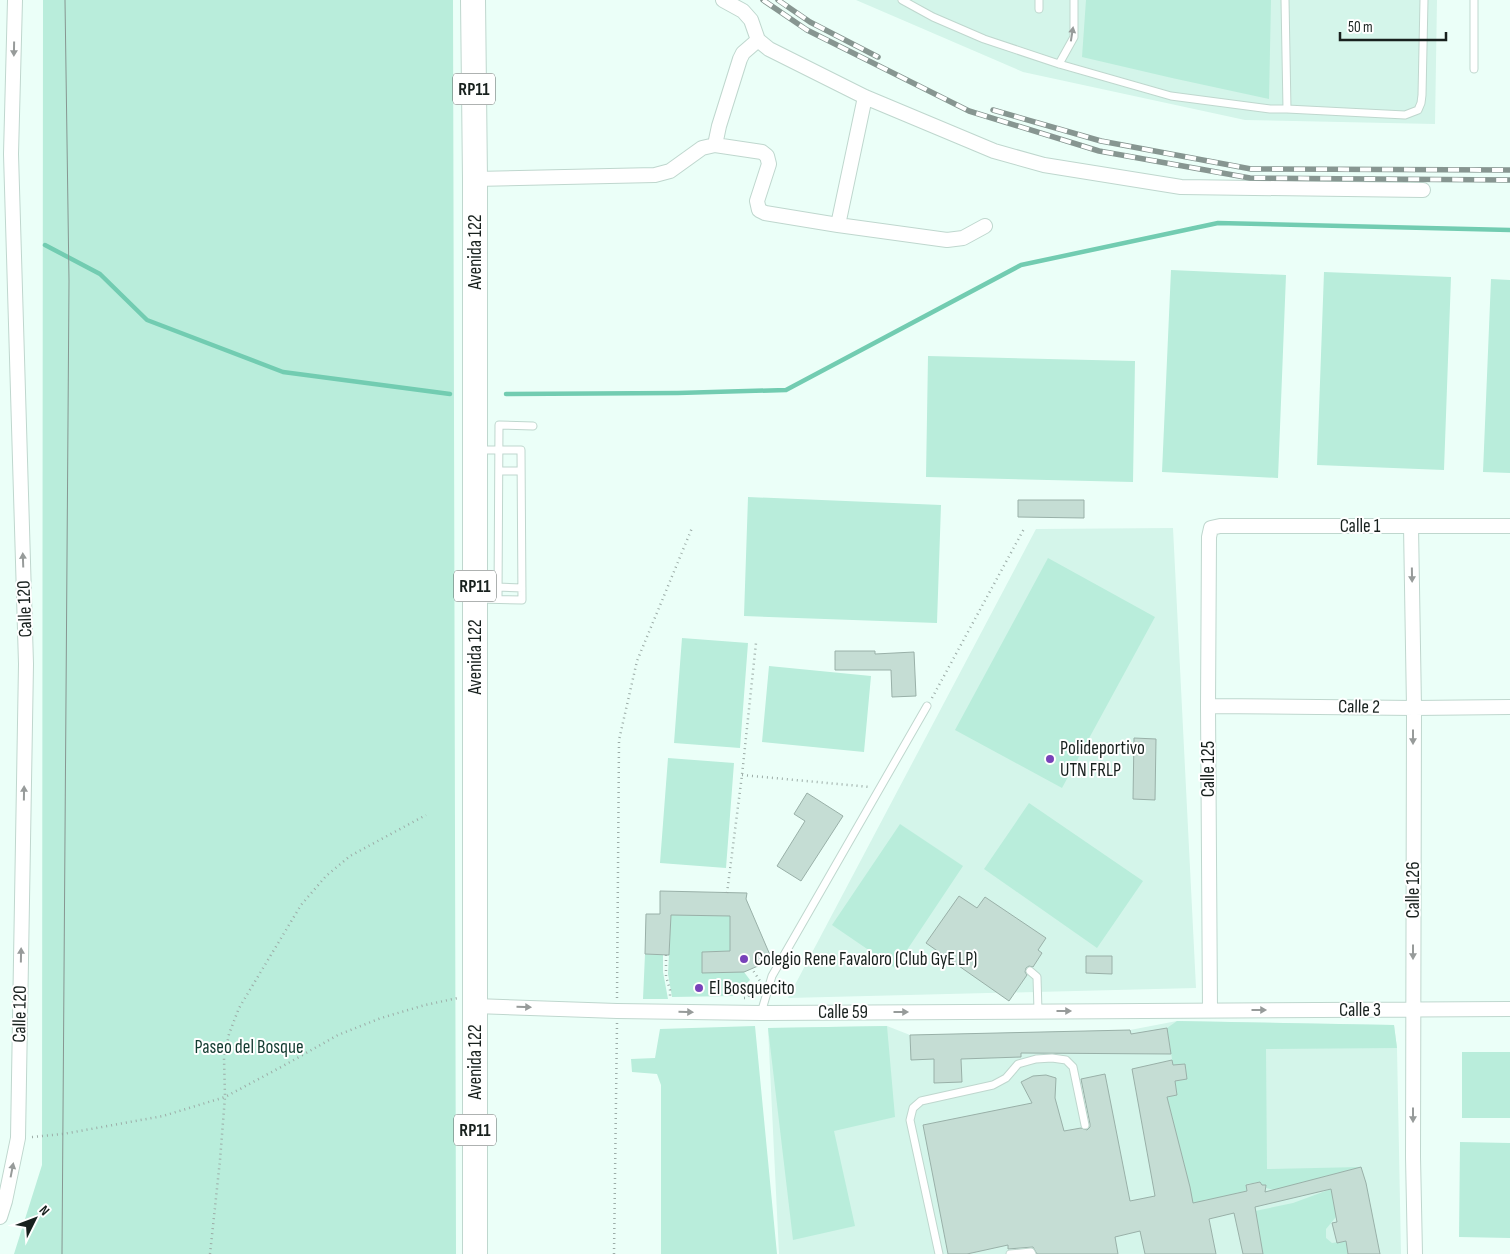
<svg xmlns="http://www.w3.org/2000/svg" width="1510" height="1254" viewBox="0 0 1510 1254" font-family="'Sofia Sans Condensed',sans-serif">
<style>
.built{fill:#d4f5ea}
.green{fill:#b9eddb}
.lines{fill:none;stroke-linecap:round;stroke-linejoin:round}
.stream{stroke:#72ccb1;stroke-width:4.5}
.building{fill:#c5ddd4;stroke:#99b0a8}
.lane-casing{stroke:#bfd7ce;stroke-width:9}
.street-casing{stroke:#bfd7ce;stroke-width:16}
.highway-casing{stroke:#bfd7ce;stroke-width:26}
.path{stroke:#9caca7;stroke-width:2.5;stroke-dasharray:1 4;stroke-linecap:butt}
.lane{stroke:#fff;stroke-width:7}
.street{stroke:#fff;stroke-width:14}
.highway{stroke:#fff;stroke-width:24}
.tram{stroke:#879691;stroke-width:1}
.rail-casing{stroke:#879691;stroke-width:5.5}
.rail{stroke:#fff;stroke-width:4;stroke-dasharray:11;stroke-linecap:butt}
.oneway{fill:#979b9a}
.poi-dot{fill:#7842b9;stroke:#fff;stroke-width:2}
.labels{text-anchor:middle;dominant-baseline:central;stroke-width:4;stroke-linejoin:round;paint-order:stroke}
.shield{fill:#fff;stroke:#5d6462;stroke-width:1}
.shield-label{font-size:18px;font-weight:bold;fill:#18211e}
.street-label{font-size:19px;fill:#18211e;stroke:#fff}
.poi-label{font-size:19px;fill:#18211e;stroke:#fff;text-anchor:start}
.park-label{font-size:19px;fill:#123b30;stroke:#fff}
</style>
<rect width="100%" height="100%" fill="#ebfff8"/>
<path class="built" d="M856,0H1437L1435,124L1245,120L1023,72Z
M1173,528L1196,988L788,998L1036,529Z
M1177,1021L1394,1025L1397,1048L1401,1254H779L768,1028L887,1026L910,1035L1130,1030Z"/>
<path class="green" d="M43,0H453L456,1254H14L42,1165Z
M1086,0H1271L1269,99L1172,78L1082,57Z
M1171,270L1286,275L1278,478L1162,472Z
M1324,272L1451,277L1444,470L1317,465Z
M1491,279L1510,280V473L1483,472Z
M928,356L1135,361L1133,482L926,477Z
M748,497L941,505L937,623L744,616Z
M1048,558L1155,617L1062,788L955,730Z
M682,638L748,643L740,748L674,743Z
M769,666L871,676L864,752L762,742Z
M668,758L734,763L726,868L660,863Z
M1029,803L1143,881L1097,948L984,869Z
M900,824L963,866L895,968L832,925Z
M671,914L730,916V951L702,952V972H744L750,980L734,996L672,997L668,974Z
M645,954L663,955V972L668,999H643Z
M1177,1021L1394,1025L1397,1048L1266,1049L1267,1169L1361,1167L1274,1190L1266,1188V1185H1262L1260,1182L1246,1184L1247,1191L1236,1193L1237,1200L1217,1198L1204,1200V1207H1193L1190,1187L1167,1097L1177,1095L1175,1081L1187,1079L1185,1064L1173,1065L1167,1028Z
M755,1026L777,1254H661V1085L657,1074L632,1072L631,1059L655,1058L660,1029Z
M887,1026L895,1117L834,1131L855,1226L793,1240L768,1028Z
M1462,1052H1510V1118H1462Z
M1460,1142L1510,1143V1238L1459,1237Z
M1331,1189L1336,1217L1326,1229V1238L1332,1243L1346,1241L1348,1254H1263L1255,1211L1293,1203Z"/>
<g class="lines">
<path class="stream" d="M45,245L100,274L147,320L283,372L450,394
M506,394L678,393L786,390L1021,265L1218,223L1510,230"/>
</g>
<path class="building" d="M1018,500H1084V518L1018,517Z
M835,651H875V654L914,652L916,696L892,697L891,670H835Z
M1134,738L1156,739L1155,800L1133,799Z
M807,793L843,816L801,881L777,866L805,821L794,814Z
M660,891L747,893L746,899L770,955L757,961L758,966L744,972L702,973V952L730,951V916L671,915L669,955L645,954L646,914H660Z
M959,896L977,908L985,897L1046,938L1038,950L1042,953L1033,967L1029,966L1026,968L1025,972L1027,975L1009,1001L926,943Z
M1086,956H1112V974L1086,973Z
M1167,1028L1171,1054L1021,1053V1057L961,1059L962,1082L934,1083V1059L911,1060L910,1035L1130,1030L1131,1034Z
M1172,1060L1173,1065L1185,1064L1187,1079L1175,1081L1177,1095L1167,1097L1190,1187L1193,1203L1247,1191L1246,1185L1260,1182L1262,1185H1266L1265,1192L1361,1167L1366,1183L1380,1254H1348L1346,1241L1337,1243L1332,1223L1337,1222L1331,1189L1255,1207L1263,1254H1243L1234,1213L1209,1219L1216,1254H1145L1140,1231L1115,1237L1118,1254H1037L1033,1247L1008,1249V1245L967,1254H948L923,1125L1032,1103L1021,1082L1033,1076L1046,1075L1056,1078L1055,1098L1064,1131L1081,1128L1087,1130L1090,1127V1124L1081,1079L1105,1074L1130,1201L1155,1196L1132,1069Z"/>
<g class="lines">
<defs>
<path id="lane" d="M902,0L933,17L984,39L1059,64L1171,96L1270,109H1287L1285,0
M1039,0V9
M1474,0V69
M1059,64L1074,37V0
M1287,109L1405,115L1418,110L1421,103L1422,95L1424,0
M478,450H521L522,600L478,599
M499,471H521
M498,587L522,588
M498,599L499,425L533,426
M1030,971L1037,977L1038,1011
M761,1013L772,976L927,706
M939,1254L910,1120L913,1108L921,1101L993,1085L1006,1078L1018,1064L1036,1059L1052,1058L1066,1060L1073,1067L1085,1125
M1010,1254L1031,1252L1032,1254"/>
<path id="street" d="M723,0L743,11L751,20L758,40L769,49L865,97L994,151L1044,165L1181,187L1423,190
M715,145L719,126L740,59L743,53L758,40
M475,179L655,175L670,171L702,148L715,145L762,152L767,156L769,164L757,201L759,210L765,213L838,225L947,240L963,238L985,226
M838,225L865,97
M1411,526L1414,708L1413,1157L1415,1254
M1208,706L1414,708L1510,707
M475,1006L617,1011L761,1013L1510,1009
M1210,1010L1208,706L1209,537L1211,528L1220,526H1510
M0,1217L5,1201L18,1138L26,664L11,154L15,0"/>
<path id="highway" d="M473,0L475,179V1254"/>
</defs>
<use href="#lane" class="lane-casing"/>
<use href="#street" class="street-casing"/>
<use href="#highway" class="highway-casing"/>
<path class="path" d="M932,698L1025,527
M742,775L870,787
M727,893L742,775L756,643
M666,955V976L670,990V998
M617,998L619,740L637,661L692,528
M744,998H747L760,981L752,969
M32,1137L63,1134L163,1116L225,1097L283,1066L338,1035L381,1018L425,1005L458,998
M210,1254L220,1160L225,1097L224,1058L229,1034L239,1008L301,905L326,876L350,856L426,815
M614,1254L617,1023"/>
<use href="#lane" class="lane"/>
<use href="#street" class="street"/>
<use href="#highway" class="highway"/>
<path class="tram" d="M62,1254L69,281L65,0"/>
<defs>
<path id="rail" d="M763,0L807,30L969,111L1099,151L1250,178L1510,180
M778,0L810,22L878,57
M993,110L1101,141L1251,169L1510,170"/>
</defs>
<use href="#rail" class="rail-casing"/>
<use href="#rail" class="rail"/>
</g>
<defs><path id="oneway-solid" d="M-6-.8H1V-3.2L6.5 0L1 3.2V.8H-6Z" transform="scale(1.25)"/></defs>
<g class="oneway">
<use href="#oneway-solid" transform="translate(1072 34) rotate(-81)"/>
<use href="#oneway-solid" transform="translate(14 49) rotate(91)"/>
<use href="#oneway-solid" transform="translate(23 560) rotate(-92)"/>
<use href="#oneway-solid" transform="translate(1412 575) rotate(89)"/>
<use href="#oneway-solid" transform="translate(1413 737) rotate(90)"/>
<use href="#oneway-solid" transform="translate(24 793) rotate(-89)"/>
<use href="#oneway-solid" transform="translate(1413 952) rotate(90)"/>
<use href="#oneway-solid" transform="translate(21 955) rotate(-89)"/>
<use href="#oneway-solid" transform="translate(524 1007) rotate(2)"/>
<use href="#oneway-solid" transform="translate(1259 1010)"/>
<use href="#oneway-solid" transform="translate(1064 1011)"/>
<use href="#oneway-solid" transform="translate(686 1012) rotate(1)"/>
<use href="#oneway-solid" transform="translate(901 1012)"/>
<use href="#oneway-solid" transform="translate(1413 1115) rotate(90)"/>
<use href="#oneway-solid" transform="translate(12 1170) rotate(-79)"/>
</g>
<g class="poi-dot">
<circle cx="1050" cy="759" r="5"/>
<circle cx="744" cy="959" r="5"/>
<circle cx="699" cy="988" r="5"/>
</g>
<g class="labels">
<g class="shield">
<rect x="453" y="73.5" width="42" height="31" rx="4"/>
<rect x="454" y="570.5" width="42" height="31" rx="4"/>
<rect x="454" y="1114.5" width="42" height="31" rx="4"/>
</g>
<g class="shield-label">
<text x="474" y="89">RP11</text>
<text x="475" y="586">RP11</text>
<text x="475" y="1130">RP11</text>
</g>
<g class="street-label">
<text transform="translate(475 252) rotate(-90)">Avenida 122</text>
<text x="1360" y="526">Calle 1</text>
<text transform="translate(25 609) rotate(-92)">Calle 120</text>
<text transform="translate(475 657) rotate(-90)">Avenida 122</text>
<text transform="translate(1359 707) rotate(1)">Calle 2</text>
<text transform="translate(1208 769) rotate(-90)">Calle 125</text>
<text transform="translate(1413 890) rotate(-90)">Calle 126</text>
<text x="1360" y="1010">Calle 3</text>
<text x="843" y="1012">Calle 59</text>
<text transform="translate(20 1014) rotate(-89)">Calle 120</text>
<text transform="translate(475 1062) rotate(-90)">Avenida 122</text>
</g>
<g class="poi-label">
<text x="1060" y="748">Polideportivo<tspan x="1060" dy="22">UTN FRLP</tspan></text>
<text x="754" y="959">Colegio Rene Favaloro (Club GyE LP)</text>
<text x="709" y="988">El Bosquecito</text>
</g>
<g class="park-label">
<text x="249" y="1047">Paseo del Bosque</text>
</g>
</g>
<g transform="translate(35 1219) rotate(48)" stroke="#ffffff" stroke-width="4" paint-order="stroke">
<path d="M0-4L9 19L0 12L-9 19Z" fill="#18211e"/>
<text y="-8" font-size="14" font-weight="bold" text-anchor="middle" fill="#18211e">N</text>
</g>
<path d="M1340 32v8h106v-8" fill="none" stroke="#18211e" stroke-width="2.5"/>
<text x="1348" y="32" font-size="15" fill="#18211e" stroke="#ffffff" stroke-width="4" paint-order="stroke">50 m</text>
</svg>
